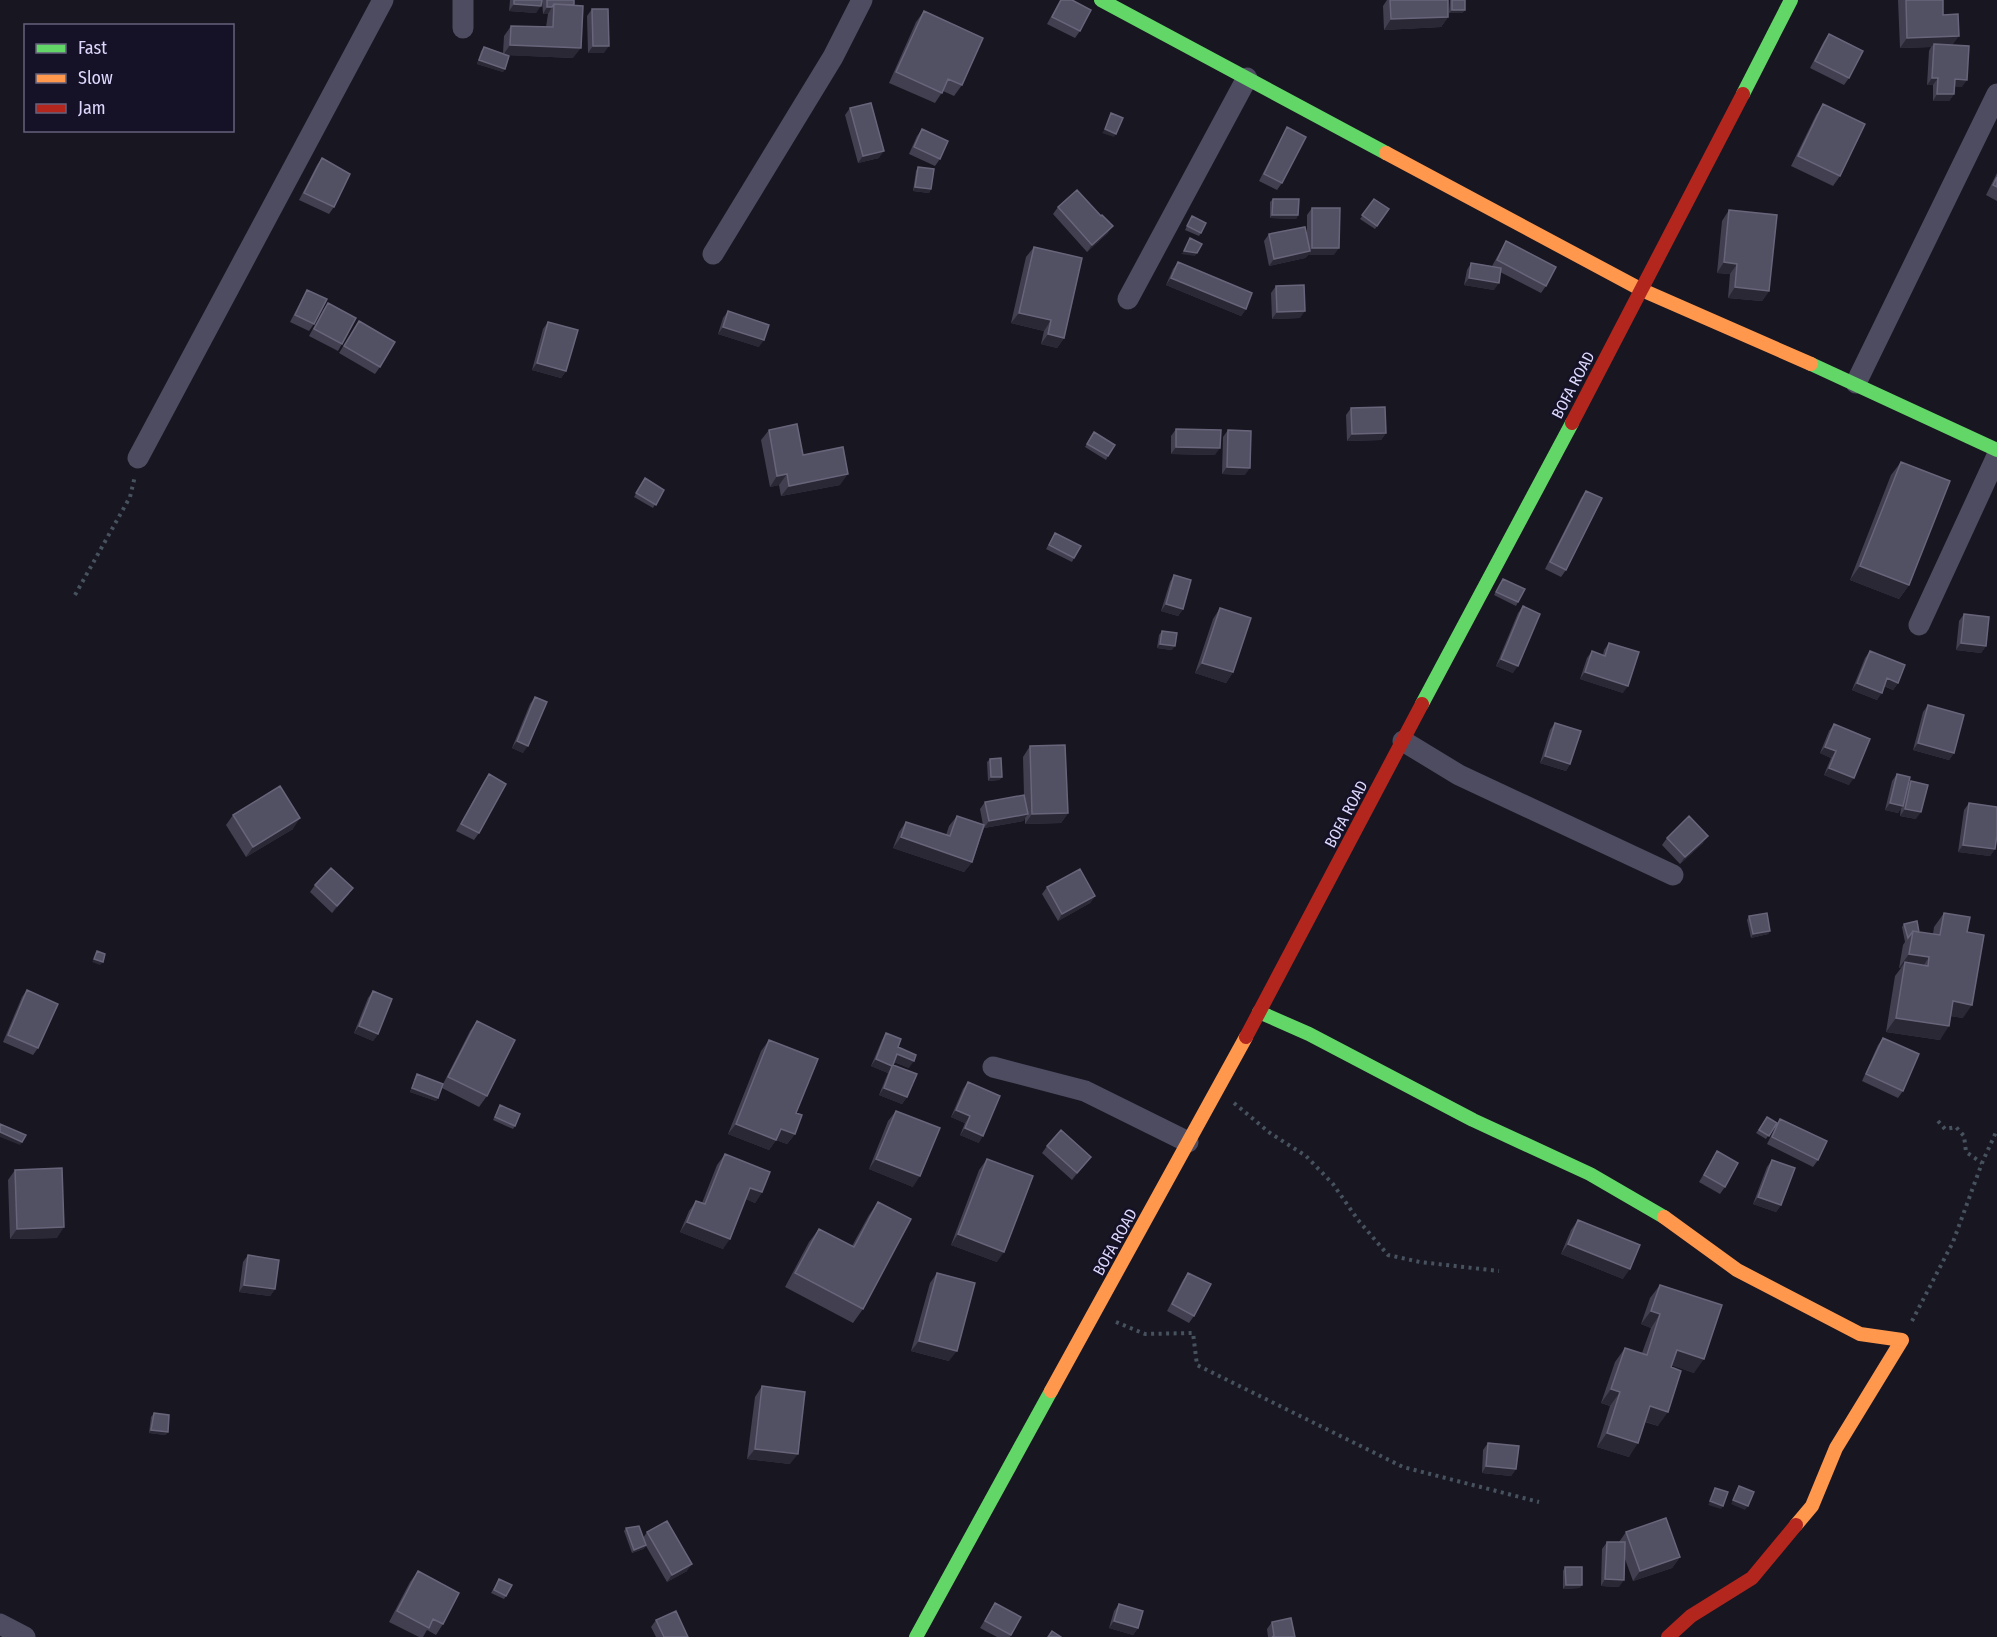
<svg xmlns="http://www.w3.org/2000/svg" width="1997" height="1637" viewBox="0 0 1997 1637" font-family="'Fira Sans Condensed',sans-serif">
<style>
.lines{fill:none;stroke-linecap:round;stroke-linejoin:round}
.path{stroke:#47525f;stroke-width:4;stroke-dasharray:3 4.5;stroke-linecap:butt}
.street{stroke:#4d4c61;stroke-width:21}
.fast{stroke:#63d668;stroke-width:14}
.slow{stroke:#ff974d;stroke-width:14}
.jam{stroke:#b3261e;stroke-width:14}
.wall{fill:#423f50}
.shaded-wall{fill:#2a2835}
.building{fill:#525063;stroke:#68657b;stroke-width:1.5}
.labels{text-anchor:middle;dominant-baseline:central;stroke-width:5;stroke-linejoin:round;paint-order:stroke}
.street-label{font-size:16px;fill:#ddd8fd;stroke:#151126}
</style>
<rect width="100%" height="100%" fill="#181621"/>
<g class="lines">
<path class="path" d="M75,595L130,497L135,476
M1234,1103L1270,1133L1306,1156L1333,1184L1358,1220L1388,1255L1420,1262L1499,1271
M1938,1121L1945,1129L1956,1127L1964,1136L1966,1152L1982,1163
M1912,1321L1953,1242L1982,1163L1997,1130
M1116,1322L1145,1334L1193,1333L1197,1365L1403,1467L1539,1502"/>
<path class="street" d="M463,0V28
M713,254L833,57L862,0
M1128,299L1247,78
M1856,383L1997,94
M138,458L383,0
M1919,625L1997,456
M1403,741L1459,775L1673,875
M993,1067L1085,1091L1188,1142
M0,1624L25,1637"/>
<path class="fast" d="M1101,0L1386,153
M1743,94L1791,0
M1811,364L1997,450
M1422,704L1572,423
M1259,1012L1309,1034L1473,1120L1590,1174L1664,1217
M916,1637L1051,1391"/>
<path class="slow" d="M1386,153L1642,290L1811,364
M1664,1217L1737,1270L1860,1334L1902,1340L1836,1448L1812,1506L1796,1525
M1051,1391L1246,1037"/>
<path class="jam" d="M1572,423L1743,94
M1246,1037L1422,704
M1668,1637L1691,1616L1752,1578L1796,1525"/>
</g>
<path class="wall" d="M510,0H542L536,13L509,11Z
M542,0H574L573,58L508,55L503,72L477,64L481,51L484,47L503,53L504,36L511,26L546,27L548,14H543Z
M1060,0H1072L1080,31L1075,38L1047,24Z
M1387,0H1448V17L1441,27L1384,30L1383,6Z
M1450,0H1465V10L1462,13H1449Z
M1898,0H1943V15L1952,45L1962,87L1954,86V94L1949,101H1933V85H1927L1929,51L1931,47L1900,48Z
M592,9L604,53H588L587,16Z
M924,11L962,85L954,96L943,91L935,103L889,83L916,22Z
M1829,34L1849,78L1844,85L1810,68L1824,41Z
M1823,104L1840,176L1833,186L1791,166L1816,115Z
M850,108L879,158L858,163L845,115Z
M1287,127L1282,183L1277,190L1259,181L1283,134Z
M922,129L940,159L935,166L909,154L917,136Z
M322,158L334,207L329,214L299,200L317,165Z
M918,167L931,189L929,193L913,191L916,171Z
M1997,173V201L1986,195Z
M1273,199L1298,215L1296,219L1270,218V202Z
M1374,199L1389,209L1375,229L1360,219Z
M1058,207L1108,233L1087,252L1053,214Z
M1312,208L1334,255H1308L1305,258L1269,266L1264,241L1269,234L1307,237V215Z
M1729,210L1769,291L1762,301L1728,298L1730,274L1717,273L1722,221Z
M1192,216L1201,233L1199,236L1185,230Z
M1506,241L1546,286L1541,293L1500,272L1494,290L1464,285L1467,270L1471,263L1492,266L1502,248Z
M1034,247L1064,338L1057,348L1041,344L1044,331L1011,323L1026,257Z
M1178,262L1246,309L1241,316L1166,285L1173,269Z
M1276,286L1300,318L1272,319L1271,293Z
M307,290L314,324L309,331L290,322L303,297Z
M328,303L342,344L338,351L309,336L323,310Z
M728,311L759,347L718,334L723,318Z
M359,321L380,367L375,374L339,353Z
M548,322L566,371L561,378L532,370L543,329Z
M1351,408L1386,433L1381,440L1347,441L1346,415Z
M1176,429L1215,455L1171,454V436Z
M769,430L803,455L840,485L781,496L779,485L770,487L761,440Z
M1228,430L1245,475L1222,474L1223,437Z
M1091,436L1108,456L1106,460L1085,447Z
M1901,462L1909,585L1899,599L1850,580L1891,475Z
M645,478L664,490L653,508L634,497Z
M1586,491L1566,570L1561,577L1545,569L1581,498Z
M1055,533L1074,558L1072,562L1046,549Z
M1174,575L1183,609L1178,616L1161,611L1170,582Z
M1503,579L1518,602L1516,606L1494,595Z
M1523,606L1513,673L1496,666L1518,613Z
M1220,608L1233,672L1226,683L1195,673L1213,619Z
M1964,614L1986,646L1981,653L1956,650L1959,621Z
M1162,631L1172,650L1157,648L1159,635Z
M1609,643L1623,693L1580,679L1587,658L1592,651L1603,655L1604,650Z
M1870,651L1898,683L1893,690L1884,686L1877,700L1852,690L1865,658Z
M535,697L523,753L512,748L530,704Z
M1928,705L1954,753L1949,760L1913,750L1923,712Z
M1555,723L1570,764L1566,771L1540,763L1550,730Z
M1834,724L1849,785L1824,775L1831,758L1820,753L1829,731Z
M1030,746L1068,813L1061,823L1025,824V818L1023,821L984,828L972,862L964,872L893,848L899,832L906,822L946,835L949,826L957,816L983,825L980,809L985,802L1024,795L1023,757Z
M990,759L1002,777L999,780L988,781L987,762Z
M489,774L479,833L474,840L456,831L484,781Z
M1897,774L1908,784L1911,781L1916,819L1900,816L1901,808L1898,813L1885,810L1892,781Z
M1969,803L1995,849L1990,856L1958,852L1964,810Z
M233,815L293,829L246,857L226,825Z
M1667,838L1703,843L1680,864L1662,845Z
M315,885L353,888L348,895L332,913L310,892Z
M1047,887L1095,896L1090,903L1058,921L1042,894Z
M1944,913L1967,932L1963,1018L1951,1016L1940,1040L1886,1032L1895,976L1901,968H1899L1903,945L1905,942L1902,927L1904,924L1919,932L1933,934L1934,927Z
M1749,916L1770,931L1768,934L1751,938L1747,920Z
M27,990L38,1048L33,1055L3,1042L22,997Z
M373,991L378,1034L373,1041L354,1033L368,998Z
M477,1021L487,1096L479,1107L442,1088L436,1101L410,1092L415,1078L417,1074L443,1084L470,1031Z
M886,1033L898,1047L909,1068L894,1062L893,1065L907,1097L902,1104L879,1095L888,1073L871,1066L882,1040Z
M1883,1038L1903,1091L1898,1098L1862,1081L1878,1045Z
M769,1040L795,1134L787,1144L776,1140L769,1150L728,1134L761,1051Z
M968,1082L979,1143L960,1135L965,1123L951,1117L963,1089Z
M500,1105L515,1126L513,1129L493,1120Z
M896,1111L913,1187L869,1169L888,1121Z
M1767,1117L1777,1123L1766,1139L1756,1133Z
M1780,1119L1818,1160L1813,1167L1767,1144L1776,1126Z
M1047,1146L1091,1157L1072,1180L1042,1153Z
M1717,1151L1725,1187L1720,1194L1699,1182Z
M725,1154L762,1192L755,1203L746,1199L723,1249L680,1232L689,1211L696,1201L702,1203L717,1165Z
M987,1159L997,1262L951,1245L979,1170Z
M1772,1160L1781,1205L1776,1212L1753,1204L1767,1167Z
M15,1170L57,1238L10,1239L8,1180Z
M878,1202L863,1309L853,1323L785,1287L809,1242L819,1229L852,1246L869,1215Z
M1578,1220L1623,1279L1561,1254L1571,1230Z
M248,1255L275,1289L270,1296L239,1292L243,1262Z
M937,1273L949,1361L911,1351L930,1283Z
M1188,1273L1194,1316L1189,1323L1167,1311L1183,1280Z
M1660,1285L1694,1373L1672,1365L1658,1426L1645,1422L1629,1457L1597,1447L1610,1406L1601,1403L1615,1362L1625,1348L1642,1353L1651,1328L1641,1324L1650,1298Z
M762,1386L790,1464L747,1459L755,1397Z
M154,1413L168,1432L165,1435L149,1433L151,1417Z
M1488,1443L1516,1469L1511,1476L1482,1473L1483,1450Z
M626,1528L643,1538L647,1532L687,1571L667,1582L646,1546L643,1549L632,1553L624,1531Z
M1626,1532L1680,1557L1672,1568L1633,1581L1625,1559L1619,1587L1601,1586L1602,1549L1607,1542H1619Z
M1565,1567L1580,1588L1563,1589V1571Z
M418,1571L443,1624L436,1635L427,1630L423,1637H419L389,1622L410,1582Z
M499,1579L506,1596L504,1599L491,1593Z
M995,1603L1021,1617L1010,1637H997L980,1628Z
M1119,1604L1138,1628L1133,1635L1109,1628L1114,1611Z
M656,1620L688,1637H656L651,1627Z
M1272,1622L1295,1637H1268L1267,1629Z"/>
<path class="shaded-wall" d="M514,4L541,6L536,13L509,11Z
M547,7H552L548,14H543Z
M1452,10H1465L1462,13H1449Z
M1448,17L1441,27L1384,30L1391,19Z
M1959,36L1951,47L1934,44L1931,47L1900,48L1907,38Z
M510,45L581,48L573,58L503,55Z
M593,46H609L604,53H588Z
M479,60L505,69L503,72L477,64Z
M1932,78H1938L1933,85H1927Z
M1955,79L1967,80L1962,87L1950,86Z
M1937,94H1954L1949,101H1933Z
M1105,129L1116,134L1114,137L1102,133Z
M884,151L879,158L858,163L863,156Z
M915,187L931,189L929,193L913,191Z
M1272,215H1298L1296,219L1270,218Z
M1113,226L1108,233L1087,252L1092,245Z
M1312,248H1339L1334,255H1308L1305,258L1269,266L1274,259L1309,251Z
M1184,251L1197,253L1195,256L1181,254Z
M1724,262L1737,264L1730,274L1717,273Z
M1171,278L1246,309L1241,316L1166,285Z
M1469,278L1499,283L1494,290L1464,285Z
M1735,287L1769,291L1762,301L1728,298Z
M1305,311L1300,318L1272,319L1277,312Z
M1019,313L1051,320L1044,331L1011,323Z
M723,327L764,340L759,347L718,334Z
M1048,334L1064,338L1057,348L1041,344Z
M537,363L566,371L561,378L532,370Z
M1386,433L1381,440L1347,441L1352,434Z
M1176,447L1220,448L1215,455L1171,454Z
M1227,467L1250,468L1245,475L1222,474Z
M787,474L779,485L770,487L777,476Z
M848,474L840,485L781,496L789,486Z
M1860,566L1909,585L1899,599L1850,580Z
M1166,604L1183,609L1178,616L1161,611Z
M1961,643L1986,646L1981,653L1956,650Z
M1160,644L1175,646L1172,650L1157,648Z
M1501,659L1518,666L1513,673L1496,666Z
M1202,663L1233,672L1226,683L1195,673Z
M1585,672L1628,686L1623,693L1580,679Z
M1887,678L1898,683L1893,690L1883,685Z
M1857,683L1882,693L1877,700L1852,690Z
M517,741L528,746L523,753L512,748Z
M1918,743L1954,753L1949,760L1913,750Z
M1825,747L1836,751L1831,758L1820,753Z
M1545,756L1570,764L1566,771L1540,763Z
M1829,768L1854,778L1849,785L1824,775Z
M991,777H1002L999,780L988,781Z
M1890,803L1903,806L1898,813L1885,810Z
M1905,809L1921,812L1916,819L1900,816Z
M1068,813L1061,823L1025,824L1032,814Z
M1028,814L1023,821L984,828L989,821Z
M300,818L293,829L246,857L253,847Z
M1708,836L1703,843L1680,864L1685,857Z
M901,837L972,862L964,872L893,848Z
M1963,845L1995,849L1990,856L1958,852Z
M353,888L348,895L332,913L337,906Z
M1095,896L1090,903L1058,921L1062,914Z
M1770,931L1768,934L1751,938L1753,934Z
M1909,954L1929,957L1920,971L1905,962L1901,968H1899Z
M94,959L103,962L100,965L92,962Z
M1953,1001L1972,1005L1963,1018L1944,1015Z
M1896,1018L1949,1026L1940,1040L1886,1032Z
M359,1026L378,1034L373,1041L354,1033Z
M897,1054L914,1061L909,1068L892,1061Z
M876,1059L892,1066L888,1073L871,1066Z
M412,1088L438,1098L436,1101L410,1092Z
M884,1088L907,1097L902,1104L879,1095Z
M956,1110L970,1116L965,1123L951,1117Z
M736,1124L781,1129L795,1134L787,1144L776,1140L769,1150L728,1134Z
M965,1128L983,1136L979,1143L960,1135Z
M0,1132L22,1142L20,1145L0,1137Z
M1091,1157L1086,1164L1072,1180L1077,1173Z
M876,1159L920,1176L913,1187L869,1169Z
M750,1188L762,1192L755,1203L743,1198Z
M1758,1197L1781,1205L1776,1212L1753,1204Z
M687,1222L730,1239L723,1249L680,1232Z
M64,1227L57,1238L10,1239L17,1229Z
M958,1234L1004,1252L997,1262L951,1245Z
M1568,1244L1630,1269L1623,1279L1561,1254Z
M244,1285L275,1289L270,1296L239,1292Z
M1651,1311L1660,1314L1651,1328L1641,1324Z
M919,1341L957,1351L949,1361L911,1351Z
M1677,1350L1704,1359L1694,1373L1667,1364Z
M1611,1389L1620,1392L1610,1406L1601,1403Z
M1650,1406L1668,1412L1658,1426L1641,1420Z
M151,1430L168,1432L165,1435L149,1433Z
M1607,1433L1638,1443L1629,1457L1597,1447Z
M755,1449L798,1454L790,1464L747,1459Z
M1486,1466L1516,1469L1511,1476L1482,1473Z
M1733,1500L1748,1506L1745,1510L1731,1504Z
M1710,1501L1723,1506L1721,1509L1708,1505Z
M646,1545L643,1549L632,1553L634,1550Z
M1680,1557L1672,1568L1633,1581L1640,1571Z
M692,1564L687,1571L667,1582L672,1575Z
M1605,1579L1624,1580L1619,1587L1601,1586Z
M1566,1585H1582L1580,1588L1563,1589Z
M1114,1621L1138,1628L1133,1635L1109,1628Z"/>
<path class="building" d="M514,0H542L541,6L514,4Z
M547,0H574V5L554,4L552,7H547Z
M1061,0H1072L1091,10L1080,31L1052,17Z
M1390,0H1448V17L1391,19Z
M1452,0H1465V10H1452Z
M1906,0H1943V15L1958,14L1959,36L1907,38Z
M554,4L583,6L581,48L510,45L511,26L553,27Z
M592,9H608L609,46H593Z
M924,11L983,38L962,85L948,79L942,93L896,72Z
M1829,34L1863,51L1849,78L1815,61Z
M1934,44L1969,46L1967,80L1955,79L1954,94H1937L1938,78H1932Z
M484,47L509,56L505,69L479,60Z
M871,103L884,151L863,156L850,108Z
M1823,104L1865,124L1840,176L1798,156Z
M1111,113L1123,118L1116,134L1105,129Z
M1287,127L1306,137L1282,183L1264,174Z
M922,129L948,141L940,159L914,147Z
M322,158L350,174L334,207L304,193Z
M918,167L934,169L931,189L915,187Z
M1997,177V187L1993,185Z
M1077,190L1101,216L1102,215L1113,226L1092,245L1058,207Z
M1273,199H1299L1298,215H1272Z
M1374,199L1389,209L1377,226L1362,215Z
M1312,208H1340L1339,248H1312Z
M1729,210L1777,215L1769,291L1735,287L1737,264L1724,262Z
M1192,216L1206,223L1201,233L1187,226Z
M1305,227L1310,251L1274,259L1269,234Z
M1190,238L1202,244L1197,253L1184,251Z
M1506,241L1556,267L1546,286L1497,260Z
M1034,247L1082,258L1064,338L1048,334L1051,320L1019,313Z
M1178,262L1252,293L1246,309L1171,278Z
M1471,263L1501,268L1499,283L1469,278Z
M1304,285L1305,311L1277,312L1276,286Z
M307,290L327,299L314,324L295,315Z
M328,303L356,318L342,344L314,329Z
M728,311L769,325L764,340L723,327Z
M359,321L395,342L380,367L344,346Z
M548,322L578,330L566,371L537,363Z
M1385,407L1386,433L1352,434L1351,408Z
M797,424L803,455L843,447L848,474L789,486L787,474L777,476L769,430Z
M1176,429L1221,430L1220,448L1176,447Z
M1228,430L1251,431L1250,468L1227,467Z
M1094,432L1115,445L1108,456L1087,444Z
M1901,462L1950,481L1909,585L1860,566Z
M645,478L664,490L656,505L636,493Z
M1586,491L1602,498L1566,570L1550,562Z
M1055,533L1081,546L1074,558L1049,545Z
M1174,575L1191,580L1183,609L1166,604Z
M1503,579L1525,589L1518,602L1496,592Z
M1523,606L1540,614L1518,666L1501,659Z
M1220,608L1251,618L1233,672L1202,663Z
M1964,614L1989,617L1986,646L1961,643Z
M1162,631L1177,633L1175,646L1160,644Z
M1609,643L1639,652L1628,686L1585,672L1592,651L1605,656Z
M1870,651L1905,665L1898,683L1887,678L1882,693L1857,683Z
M535,697L547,702L528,746L517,741Z
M1928,705L1964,715L1954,753L1918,743Z
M1555,723L1581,731L1570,764L1545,756Z
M1834,724L1870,739L1854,778L1829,768L1836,751L1825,747Z
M1065,745L1068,813L1032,814L1030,746Z
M1001,758L1002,777H991L990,759Z
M489,774L506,784L479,833L461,824Z
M1897,774L1910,777L1903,806L1890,803Z
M1911,781L1928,785L1921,812L1905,809Z
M280,786L300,818L253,847L233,815Z
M1024,795L1028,814L989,821L985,802Z
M1969,803L1997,807V835L1995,849L1963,845Z
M957,816L984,825L972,862L901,837L906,822L950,836Z
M1689,816L1708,836L1685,857L1667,838Z
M331,868L353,888L337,906L315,885Z
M1080,869L1095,896L1062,914L1047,887Z
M1767,913L1770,931L1753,934L1749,916Z
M1944,913L1970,917L1967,932L1984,935L1972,1005L1953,1001L1949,1026L1896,1018L1905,962L1928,966L1929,957L1909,954L1913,931L1940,935Z
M1917,921L1919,932L1913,931L1908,938L1904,924Z
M97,951L105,954L103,962L94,959Z
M27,990L58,1004L38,1048L8,1035Z
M373,991L392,999L378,1034L359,1026Z
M477,1021L515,1040L487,1096L448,1077Z
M886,1033L901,1039L898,1047L916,1055L914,1061L897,1054L893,1065L917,1074L907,1097L884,1088L892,1066L876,1059Z
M1883,1038L1919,1054L1903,1091L1866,1074Z
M769,1040L818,1059L796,1113L802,1115L795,1134L781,1129L776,1140L736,1124Z
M417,1074L443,1084L438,1098L412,1088Z
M968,1082L1000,1096L983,1136L965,1128L970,1116L956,1110Z
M500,1105L520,1114L515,1126L495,1117Z
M896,1111L940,1128L920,1176L876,1159Z
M1767,1117L1777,1123L1769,1136L1759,1130Z
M1780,1119L1827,1141L1818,1160L1772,1137Z
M0,1124L26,1135L22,1142L0,1132Z
M1061,1130L1091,1157L1077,1173L1047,1146Z
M1717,1151L1738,1163L1725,1187L1704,1175Z
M725,1154L770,1172L762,1192L750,1188L730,1239L687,1222L696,1201L705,1204Z
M987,1159L1033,1176L1004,1252L958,1234Z
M1772,1160L1795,1168L1781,1205L1758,1197Z
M62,1168L64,1227L17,1229L15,1170Z
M878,1202L911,1219L863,1309L795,1273L819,1229L854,1247Z
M1578,1220L1640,1245L1630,1269L1568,1244Z
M248,1255L279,1260L275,1289L244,1285Z
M937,1273L975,1283L957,1351L919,1341Z
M1188,1273L1211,1284L1194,1316L1172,1304Z
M1660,1285L1722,1305L1704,1359L1677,1350L1671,1367L1681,1371L1668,1412L1650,1406L1638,1443L1607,1433L1620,1392L1611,1389L1625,1348L1647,1355L1660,1314L1651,1311Z
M762,1386L805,1392L798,1454L755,1449Z
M154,1413L169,1415L168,1432L151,1430Z
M1488,1443L1519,1446L1516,1469L1486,1466Z
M1739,1486L1754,1492L1748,1506L1733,1500Z
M1715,1488L1728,1492L1723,1506L1710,1501Z
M1666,1518L1680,1557L1640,1571L1626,1532Z
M667,1521L692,1564L672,1575L647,1532Z
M639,1526L646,1545L634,1550L626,1528Z
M1607,1542H1625L1624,1580L1605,1579Z
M1565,1567H1582V1585H1566Z
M418,1571L459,1593L443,1624L433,1619L429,1628L397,1611Z
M499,1579L512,1585L506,1596L494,1590Z
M995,1603L1021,1617L1011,1635L985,1621Z
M1119,1604L1143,1611L1138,1628L1114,1621Z
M676,1611L688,1637H664L656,1620Z
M1291,1618L1295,1637H1272L1274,1636L1272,1622Z
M1052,1631L1061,1637H1048Z"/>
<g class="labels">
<g class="street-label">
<text transform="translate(1573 385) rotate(-62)">BOFA ROAD</text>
<text transform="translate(1346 814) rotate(-62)">BOFA ROAD</text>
<text transform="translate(1115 1242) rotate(-61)">BOFA ROAD</text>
</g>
</g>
<rect x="24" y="24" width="210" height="108" fill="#151126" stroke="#65617c" stroke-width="1.5"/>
<rect x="36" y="44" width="30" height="9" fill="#63d668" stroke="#65617c" stroke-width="1.5"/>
<text x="78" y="54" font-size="18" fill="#ddd8fd">Fast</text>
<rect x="36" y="74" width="30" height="9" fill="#ff974d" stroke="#65617c" stroke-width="1.5"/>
<text x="78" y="84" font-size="18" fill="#ddd8fd">Slow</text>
<rect x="36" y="104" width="30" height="9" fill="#b3261e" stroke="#65617c" stroke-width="1.5"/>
<text x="78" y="114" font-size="18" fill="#ddd8fd">Jam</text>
</svg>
